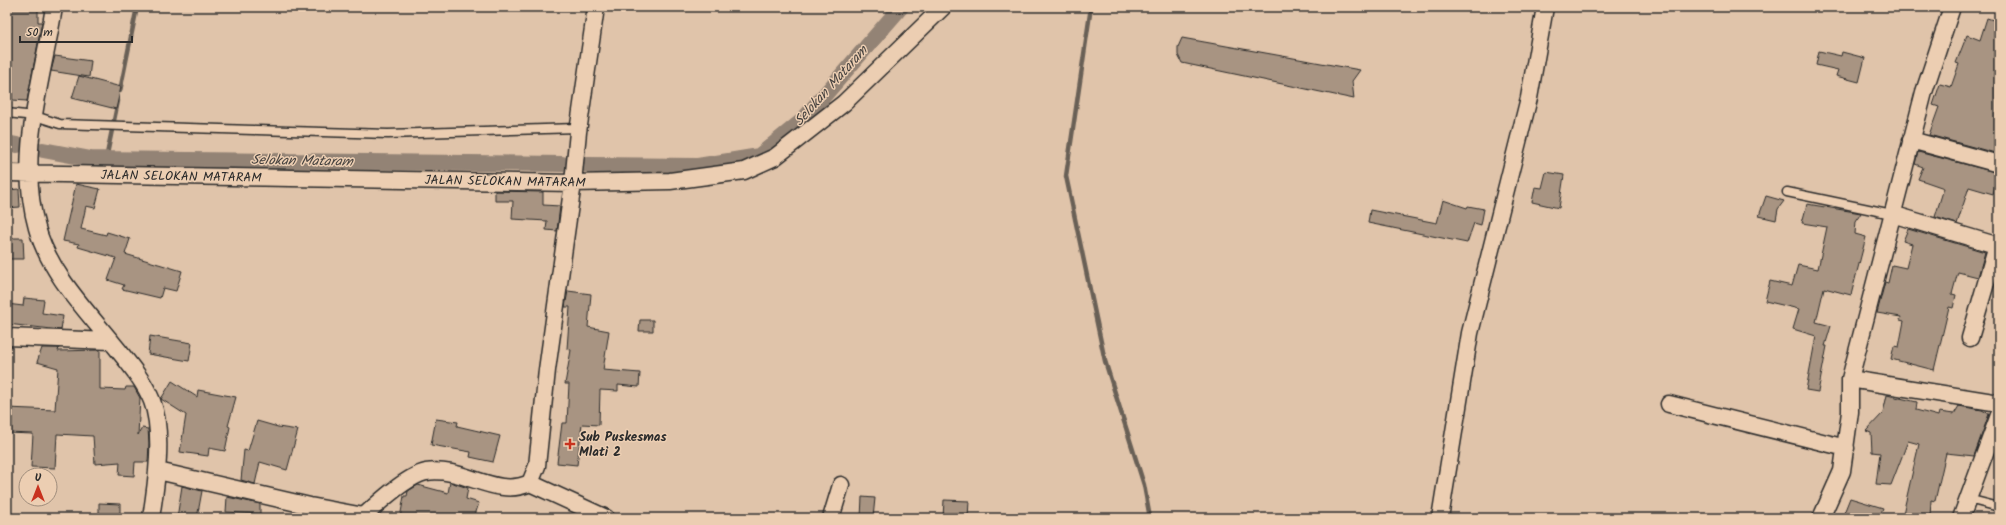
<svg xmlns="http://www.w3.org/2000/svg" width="2006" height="525" viewBox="0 0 2006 525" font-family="Kalam,sans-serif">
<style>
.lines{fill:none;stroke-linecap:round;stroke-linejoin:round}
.stream{stroke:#696057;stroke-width:4.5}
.canal{stroke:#938375;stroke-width:16}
.building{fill:#a89482;stroke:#2b2b2b}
.service-casing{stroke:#2b2b2b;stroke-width:11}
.minor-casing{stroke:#2b2b2b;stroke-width:19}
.service{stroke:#ecceb2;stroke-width:8}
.minor{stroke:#ecceb2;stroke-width:16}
.poi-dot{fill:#c8321e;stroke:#ecceb2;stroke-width:1.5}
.labels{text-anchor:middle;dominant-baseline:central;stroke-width:3;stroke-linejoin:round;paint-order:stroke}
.street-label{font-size:13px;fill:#2b2b2b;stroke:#ecceb2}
.poi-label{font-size:13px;font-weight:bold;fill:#2b2b2b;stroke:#ecceb2;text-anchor:start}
.water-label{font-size:14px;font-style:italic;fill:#45413e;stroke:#ecceb2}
</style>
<rect width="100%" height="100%" fill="#e0c4aa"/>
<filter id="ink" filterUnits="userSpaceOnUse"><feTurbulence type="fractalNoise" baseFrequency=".025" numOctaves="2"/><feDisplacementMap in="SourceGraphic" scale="8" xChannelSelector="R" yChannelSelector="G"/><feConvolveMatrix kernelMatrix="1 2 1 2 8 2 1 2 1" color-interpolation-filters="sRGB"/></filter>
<g filter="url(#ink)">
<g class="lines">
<path class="stream" d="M1091,7L1066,176L1105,361L1144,485L1150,518
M120,91L137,7
M106,159L118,101"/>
<path class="canal" d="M7,143L17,145
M43,150L91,159L562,164
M587,165L698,166L759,156L802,121L901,7"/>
</g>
<path class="building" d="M9,7H38V22H42L27,101L12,100V93L7,92V19Z
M1987,18L1999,22V154L1929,135L1939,107L1933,105L1940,84L1951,87L1959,64L1956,63L1967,35L1980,40Z
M1182,38L1360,70L1352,81L1354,99L1182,63L1178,55V47Z
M1819,51L1841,56L1842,52L1865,58L1859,82L1836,76L1838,70L1816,65Z
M55,56L91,61L89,77L51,71Z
M79,76L121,87L116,109L72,98Z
M1918,152L1999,173L1993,194L1969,187L1957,224L1935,217L1944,188L1918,179L1923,167L1915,164Z
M1546,172L1564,175L1559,208L1532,202L1535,187L1542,188Z
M76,184L100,189L95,208L86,206L81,229L106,235L107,232L130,239L125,254L182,271L176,291L163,288L160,298L122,289L124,285L108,280L116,258L78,247L79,244L63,241Z
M19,189L20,207L7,208V190Z
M495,191L543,192V205L560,206L557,231L546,230L547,221L512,219L513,201H495Z
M1766,196L1784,201L1778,209L1776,220L1759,216Z
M1443,200L1467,208L1468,206L1484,209L1481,225L1474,223L1467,243L1368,223L1370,210L1437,223Z
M1807,204L1861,213L1856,221L1855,234L1866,237L1851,295L1824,288L1816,322L1831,326L1825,346H1827L1818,392L1806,390L1816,336L1793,329L1799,309L1765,301L1770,281L1792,286L1798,265L1818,269L1827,227L1802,223Z
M1908,229L1985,252L1978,277L1958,272L1952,294L1956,295L1953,308L1949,307L1934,370L1891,359L1894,346L1899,347L1904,321L1900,320L1901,317L1877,313L1885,282L1888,283L1892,265L1906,268L1912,244L1903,241Z
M7,238H23L24,259H7Z
M568,291L591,294L588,327L609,331L603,370L640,373L639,387L618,385V391L600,390L599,425L582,424L577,465L557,463L562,423H567L569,384H565L571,350L567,349L570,307H565Z
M24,298L44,300L42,313L63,316L61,330L7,324V304L23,306Z
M640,320H653V331H639Z
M150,336L192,343L189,361L148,354Z
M42,348H59L58,351L100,350V389L125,390L126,387H134L140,398L138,435L142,428L148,429L149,443L148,462H135L134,476L119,475L120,462L95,464L93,436L57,434L55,468L31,467L33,434L7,433V408L55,410L58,368L37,362Z
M172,381L197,397L198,390L236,397L228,426L230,427L225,451L209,448L208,456L180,452L186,415L161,399Z
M1887,395L1917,402L1916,410L1938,416L1939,412L1954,414L1959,406L1982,410L1989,414L1974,456L1946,453L1935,501L1931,500L1930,518H1902L1919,444L1908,441L1891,485L1876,484L1880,453L1872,452L1871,433L1866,431L1883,413Z
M436,419L458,422L457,426L500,436L493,462L470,457L471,452L431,445Z
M257,421L278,427L298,430L287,470L260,462L255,484L241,480L244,450L248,451Z
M450,482L468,488L466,499L479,503L474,518H400L404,496H407L408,491L418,485L448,493Z
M182,486L202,491L197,518H177Z
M227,497L260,504V514L226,512Z
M862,497L875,498L873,518H861Z
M1850,498L1883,508L1879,518H1842Z
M944,500L969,501L968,518H943Z
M99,503L120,504V518H99Z"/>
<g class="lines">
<defs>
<path id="service" d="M7,113L35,116L60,124L388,134L578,128
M1787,192L1892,214
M1968,499L1999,507
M580,518L583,508"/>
<path id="minor" d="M54,7C43,79 16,155 37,228C50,275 89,313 119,351C131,366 145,383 152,401C164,432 156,486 151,518
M1911,140L1999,164
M7,173L573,183L670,181L744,171L775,157L844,103L943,7
M1892,214L1999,246
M7,337L111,341
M1970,338L1997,245
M1850,379L1999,403
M1669,404L1846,448
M158,471L310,506L364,516V518
M530,483L606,518
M364,516C378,503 407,476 426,472C464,466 495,499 530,483L537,466L547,370L573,183L578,132L596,7
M831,518L841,485
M1440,518L1470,333L1529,98L1545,7
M1821,518L1842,471L1850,412V379L1924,92L1952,7
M1961,518L1999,415"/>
</defs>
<use href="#service" class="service-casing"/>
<use href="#minor" class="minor-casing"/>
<use href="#service" class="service"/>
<use href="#minor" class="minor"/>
</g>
</g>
<path class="poi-dot" d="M568 438h4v4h4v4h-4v4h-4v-4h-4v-4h4z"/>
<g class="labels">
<g class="street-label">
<text transform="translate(181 177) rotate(1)">JALAN SELOKAN MATARAM</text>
<text transform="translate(505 182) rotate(1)">JALAN SELOKAN MATARAM</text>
</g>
<g class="poi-label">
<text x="579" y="437">Sub Puskesmas<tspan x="579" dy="15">Mlati 2</tspan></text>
</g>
<g class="water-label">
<text transform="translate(831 86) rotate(-48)">Selokan Mataram</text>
<text transform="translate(302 161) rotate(1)">Selokan Mataram</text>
</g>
</g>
<rect width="2006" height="525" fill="none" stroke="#ecceb2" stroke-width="24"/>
<rect x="12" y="12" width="1982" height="501" fill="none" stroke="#2b2b2b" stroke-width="1.5" filter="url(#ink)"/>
<g transform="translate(38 487)"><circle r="19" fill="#ecceb2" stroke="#9f8d7c"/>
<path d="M0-3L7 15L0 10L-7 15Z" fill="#c8321e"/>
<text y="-6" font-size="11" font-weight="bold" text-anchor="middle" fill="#2b2b2b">U</text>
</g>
<path d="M20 36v6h112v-6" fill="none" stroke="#2b2b2b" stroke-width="2"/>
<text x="26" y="36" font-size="12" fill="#2b2b2b" stroke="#ecceb2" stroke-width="3" paint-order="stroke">50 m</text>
</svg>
